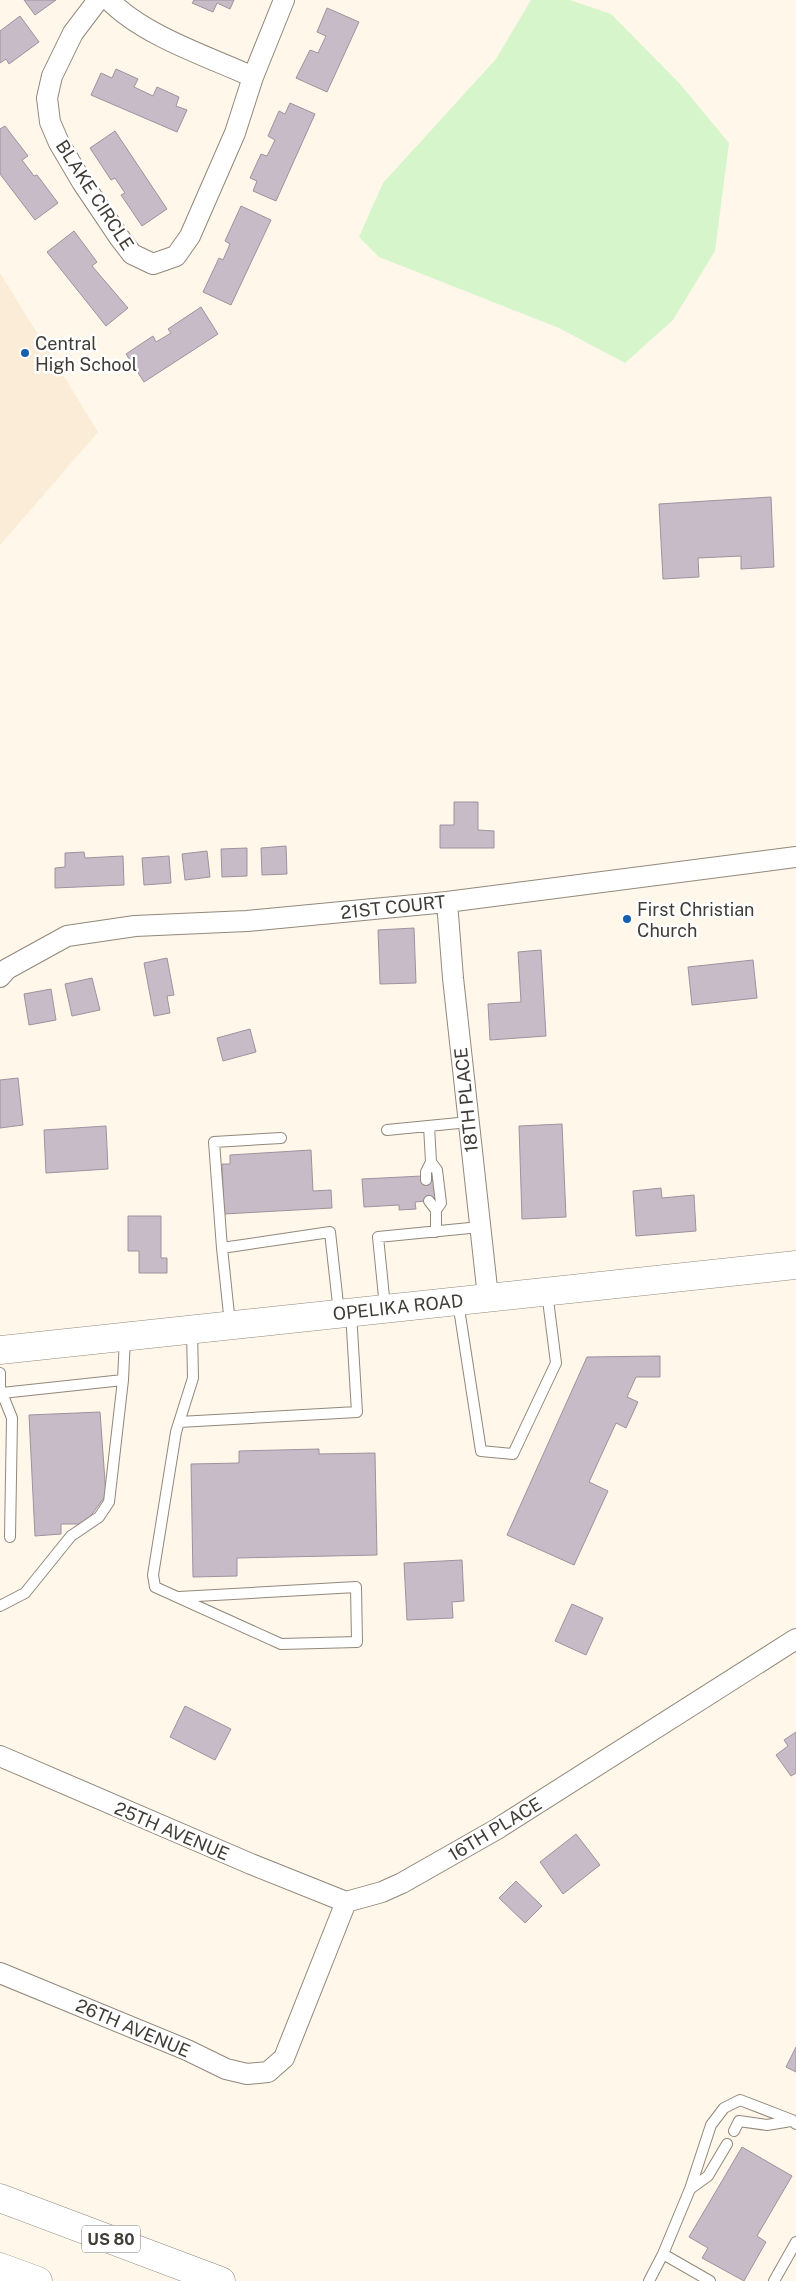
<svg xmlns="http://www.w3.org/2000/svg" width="796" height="2281" viewBox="0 0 796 2281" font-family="'Public Sans',sans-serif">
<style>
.built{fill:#faecd6}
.green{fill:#d6f5ca}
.building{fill:#c8bbc8;stroke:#9e929e}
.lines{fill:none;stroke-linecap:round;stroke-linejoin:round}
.lane-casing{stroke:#91887a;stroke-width:12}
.street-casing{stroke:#91887a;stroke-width:22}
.secondary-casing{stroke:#91887a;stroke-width:29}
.highway-casing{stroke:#91887a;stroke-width:29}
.lane{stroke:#fff;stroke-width:10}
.street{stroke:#fff;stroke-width:20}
.secondary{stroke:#fff;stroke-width:28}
.highway{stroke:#fff;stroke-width:28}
.poi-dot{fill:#1561b0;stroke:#fff;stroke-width:2}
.labels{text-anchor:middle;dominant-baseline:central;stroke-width:5;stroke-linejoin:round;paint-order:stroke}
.shield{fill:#fff;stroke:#797672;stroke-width:1}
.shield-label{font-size:16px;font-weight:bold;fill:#403c36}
.street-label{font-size:18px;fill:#403c36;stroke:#fff}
.poi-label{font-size:18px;fill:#403c36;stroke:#fff;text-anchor:start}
</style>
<rect width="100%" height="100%" fill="#fff7ea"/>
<path class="built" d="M0,273L98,432L0,545Z"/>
<path class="green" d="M531,0H570L611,14L680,84L729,143L715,251L673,320L625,363L559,328L379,257L359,237L383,183L496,59Z"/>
<path class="building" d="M24,0H56L35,15Z
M194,0H234L230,9L217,3L213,12L192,3Z
M327,8L359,22L327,92L296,78L310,50L318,53L326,36L317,32Z
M20,16L39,42L9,64L6,59L0,63V31Z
M116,69L138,79L134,87L153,96L157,87L179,97L176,106L187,110L177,132L91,95L101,73L112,78Z
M290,103L315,114L276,201L253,191L257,181L250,178L261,154L267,156L275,140L268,136L279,111L285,114Z
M5,126L28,156L22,160L34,176L37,175L58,203L35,220L0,174V129Z
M115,131L167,209L142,226L121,195L125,193L115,178L111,180L90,148Z
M241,206L271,220L231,305L203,292L219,258L223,260L230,244L225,241Z
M74,231L97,262L92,266L128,308L106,326L47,252Z
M201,307L218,334L144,382L126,354L153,336L156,342L171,333L168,329Z
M771,497L774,567L741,569V556L698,558L699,577L663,579L659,504Z
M454,802H478V830L494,831V848H440V825H454Z
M286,846L287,874L262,875L261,848Z
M247,848V876L222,877L221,849Z
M207,851L210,877L185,880L182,854Z
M84,852L85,858L123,856L124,885L55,888V868L65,867V853Z
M169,856L171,883L144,885L142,858Z
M414,928L416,983L380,984L378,930Z
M541,950L546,1036L490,1040L488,1004L521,1002L518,952Z
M167,958L174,995L167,996L170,1013L154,1016L144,963Z
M753,960L757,998L692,1005L688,967Z
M92,978L100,1010L72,1016L65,984Z
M51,989L56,1020L29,1025L24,994Z
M250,1029L256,1052L223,1061L217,1038Z
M18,1078L23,1125L0,1128V1080Z
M562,1124L566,1217L522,1219L519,1126Z
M106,1126L108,1169L46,1173L44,1130Z
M311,1150L313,1191L331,1190L332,1208L224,1214L222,1164H230V1155Z
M422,1176V1181L436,1180L438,1200L415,1202L416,1209L399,1210V1205L364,1207L362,1179Z
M661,1188L662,1198L694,1195L696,1231L636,1236L633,1191Z
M128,1216H161V1258H167V1273H139V1251H128Z
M660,1356V1377H636L627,1397L638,1402L626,1428L616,1423L589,1482L608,1491L574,1565L507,1535L587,1357Z
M100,1412L106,1495L90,1517L80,1524H61V1534L35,1536L29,1415Z
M319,1449V1454L375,1453L377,1555L237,1558V1576L193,1577L191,1464L239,1463V1451Z
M462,1560L464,1601L452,1602L453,1618L407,1620L404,1563Z
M572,1604L603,1618L586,1655L555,1641Z
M185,1706L231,1729L215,1760L170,1737Z
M796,1732V1773L791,1776L776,1755L788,1746L784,1740Z
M576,1834L600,1865L563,1894L540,1862Z
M516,1881L542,1906L525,1923L499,1898Z
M796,2047V2072L786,2067Z
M742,2147L792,2176L757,2236L766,2242L744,2281L702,2258L708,2248L689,2237Z"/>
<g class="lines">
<defs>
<path id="lane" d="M429,1126L431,1162L437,1170L441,1203L436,1210V1232
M387,1130L469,1122
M426,1180V1172L431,1162
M429,1201L436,1210
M222,1248L214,1142L281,1138
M458,1302L481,1451L513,1454L556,1363L547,1292
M385,1307L378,1237L480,1227
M230,1324L222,1248L330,1232L339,1313
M0,1373V1397
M179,1422L357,1412L351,1313
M10,1537L12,1418L2,1393L123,1380L125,1337
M179,1597L356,1587L357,1642L281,1644L155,1587L153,1575L176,1432L193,1378L192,1330
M0,1606L25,1593L71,1536L99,1517L109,1502L123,1380
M734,2131L739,2121L767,2125L791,2121
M690,2189L708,2176L727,2144
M663,2254L710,2281
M649,2281L663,2254L690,2189L711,2125L724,2108L740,2100L792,2120L796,2124
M774,2281L796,2242"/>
<path id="street" d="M98,0L73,33L52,76L47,98L50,122L59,143L82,182L119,237L132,254L153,264L176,256L190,236L235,133L253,77L284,0
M109,0C144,36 207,56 253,77
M447,902L453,978L488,1297
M0,977L7,969L67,936L135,926L247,921L447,902L796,857
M0,1756L251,1864L346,1902
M0,1973L187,2050L226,2069L247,2074L268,2072L284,2058L346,1902L382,1892L402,1883L497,1829L796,1639"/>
<path id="secondary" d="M0,1350L796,1265"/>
<path id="highway" d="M0,2198L221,2281
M0,2267L38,2281"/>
</defs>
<use href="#lane" class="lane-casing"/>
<use href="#street" class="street-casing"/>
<use href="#secondary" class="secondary-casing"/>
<use href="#highway" class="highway-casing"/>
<use href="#lane" class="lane"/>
<use href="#street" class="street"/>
<use href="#secondary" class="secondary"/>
<use href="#highway" class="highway"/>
</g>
<g class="poi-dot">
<circle cx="25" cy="353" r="5"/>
<circle cx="627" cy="919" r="5"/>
</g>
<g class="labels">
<rect class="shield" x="82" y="2225.5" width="58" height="27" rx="4"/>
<g class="shield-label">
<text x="111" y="2239">US 80</text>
</g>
<g class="street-label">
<text transform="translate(95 195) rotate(57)">BLAKE CIRCLE</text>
<text transform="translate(393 907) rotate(-6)">21ST COURT</text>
<text transform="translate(466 1100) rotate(-96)">18TH PLACE</text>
<text transform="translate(398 1307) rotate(-6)">OPELIKA ROAD</text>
<text transform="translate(495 1829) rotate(-31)">16TH PLACE</text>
<text transform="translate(172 1831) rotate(23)">25TH AVENUE</text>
<text transform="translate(133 2028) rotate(23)">26TH AVENUE</text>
</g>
<g class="poi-label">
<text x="35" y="343">Central<tspan x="35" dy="21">High School</tspan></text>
<text x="637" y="909">First Christian<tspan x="637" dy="21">Church</tspan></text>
</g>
</g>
</svg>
